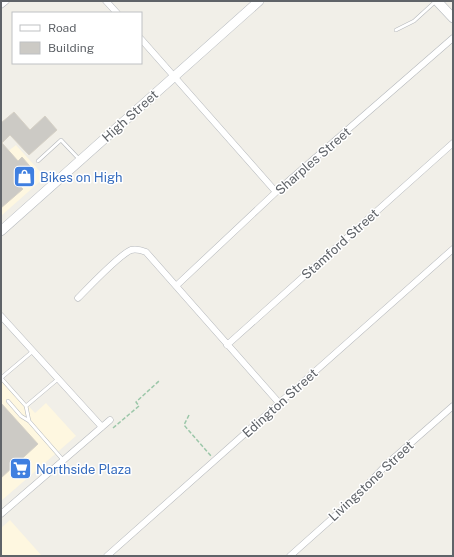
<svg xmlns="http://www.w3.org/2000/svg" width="454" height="557" viewBox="0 0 454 557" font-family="'Public Sans',sans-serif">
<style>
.commercial{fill:#fef7e0}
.building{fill:#cccac5;stroke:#d6d1c6}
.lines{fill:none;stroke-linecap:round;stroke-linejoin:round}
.lane-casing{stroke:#b5b8bc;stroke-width:4}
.street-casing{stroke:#b5b8bc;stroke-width:7}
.secondary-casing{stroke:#b6babf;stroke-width:10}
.path{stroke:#9cc7a9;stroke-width:1.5;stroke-dasharray:4 2;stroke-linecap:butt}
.lane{stroke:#fff;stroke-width:3}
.street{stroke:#fff;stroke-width:6}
.secondary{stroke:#fff;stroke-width:9}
.labels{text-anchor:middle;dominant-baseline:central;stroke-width:3;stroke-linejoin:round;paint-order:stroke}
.street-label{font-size:13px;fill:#5f6368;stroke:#fff}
.shop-label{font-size:13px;fill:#366cbe;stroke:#fff;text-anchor:start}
</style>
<rect width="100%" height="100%" fill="#f1efe8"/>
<path class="commercial" d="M16,145L45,177L1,216V155L7,152Z
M1,376L35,413L46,403L76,436L1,501Z
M10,520L42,556H1V528Z"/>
<path class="building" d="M14,112L30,130L45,116L57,130L29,155L10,135L2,143L18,161L22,157L35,172L20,186L23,189L1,208V123Z
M1,403L38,444L1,478Z"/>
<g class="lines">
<defs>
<path id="lane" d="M396,30L414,21L436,1
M38,161L61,140L79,159
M1,378L26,406L58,379
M1,378L33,351
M8,401L21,416L29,421L63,460
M26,406L29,421"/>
<path id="street" d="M106,1L117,13
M1,5L6,1
M141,39L276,192
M176,286L276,192L453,38
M78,298C88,288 119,255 131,250C136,249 141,250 146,252L280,404
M1,316L102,427
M227,345L453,143
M1,514L110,420
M107,556L453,249
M290,556L354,499L387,464L453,406"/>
<path id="secondary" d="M437,1L453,18
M1,231L259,1"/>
</defs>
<use href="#lane" class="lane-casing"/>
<use href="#street" class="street-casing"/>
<use href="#secondary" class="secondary-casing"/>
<path class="path" d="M189,415L184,425L211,456
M113,428L139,406L136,402L159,381"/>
<use href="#lane" class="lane"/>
<use href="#street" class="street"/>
<use href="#secondary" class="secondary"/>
</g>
<defs>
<symbol id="shop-square" viewBox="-11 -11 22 22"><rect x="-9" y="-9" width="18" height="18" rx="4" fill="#3f7fe0" stroke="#fff"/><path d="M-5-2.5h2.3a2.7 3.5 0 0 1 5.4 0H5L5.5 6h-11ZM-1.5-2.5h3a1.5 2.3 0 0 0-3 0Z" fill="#fff"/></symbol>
<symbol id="supermarket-square" viewBox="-11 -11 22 22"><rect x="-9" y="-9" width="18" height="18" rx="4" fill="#3f7fe0" stroke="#fff"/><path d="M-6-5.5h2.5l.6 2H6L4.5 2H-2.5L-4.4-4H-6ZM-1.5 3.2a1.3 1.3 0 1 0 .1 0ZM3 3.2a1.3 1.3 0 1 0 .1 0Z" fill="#fff"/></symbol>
</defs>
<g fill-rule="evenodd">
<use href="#shop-square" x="12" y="164" width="25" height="25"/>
<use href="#supermarket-square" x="8" y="456" width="25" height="25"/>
</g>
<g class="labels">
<g class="street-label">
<text transform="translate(130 116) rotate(-42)">High Street</text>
<text transform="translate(313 161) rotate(-41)">Sharples Street</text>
<text transform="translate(340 244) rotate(-42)">Stamford Street</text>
<text transform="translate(280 403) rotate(-42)">Edington Street</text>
<text transform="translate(371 481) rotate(-43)">Livingstone Street</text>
</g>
<g class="shop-label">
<text x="40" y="177">Bikes on High</text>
<text x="36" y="469">Northside Plaza</text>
</g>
</g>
<rect width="454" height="557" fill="none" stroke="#5f6368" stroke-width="4"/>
<rect x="12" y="12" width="130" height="52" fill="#ffffff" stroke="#bfc1c3"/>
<rect x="20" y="25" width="20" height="6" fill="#ffffff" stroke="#bfc1c3"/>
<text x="48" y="32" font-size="12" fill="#5f6368">Road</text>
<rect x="20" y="42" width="20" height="12" fill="#cccac5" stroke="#bfc1c3"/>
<text x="48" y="52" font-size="12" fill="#5f6368">Building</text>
</svg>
